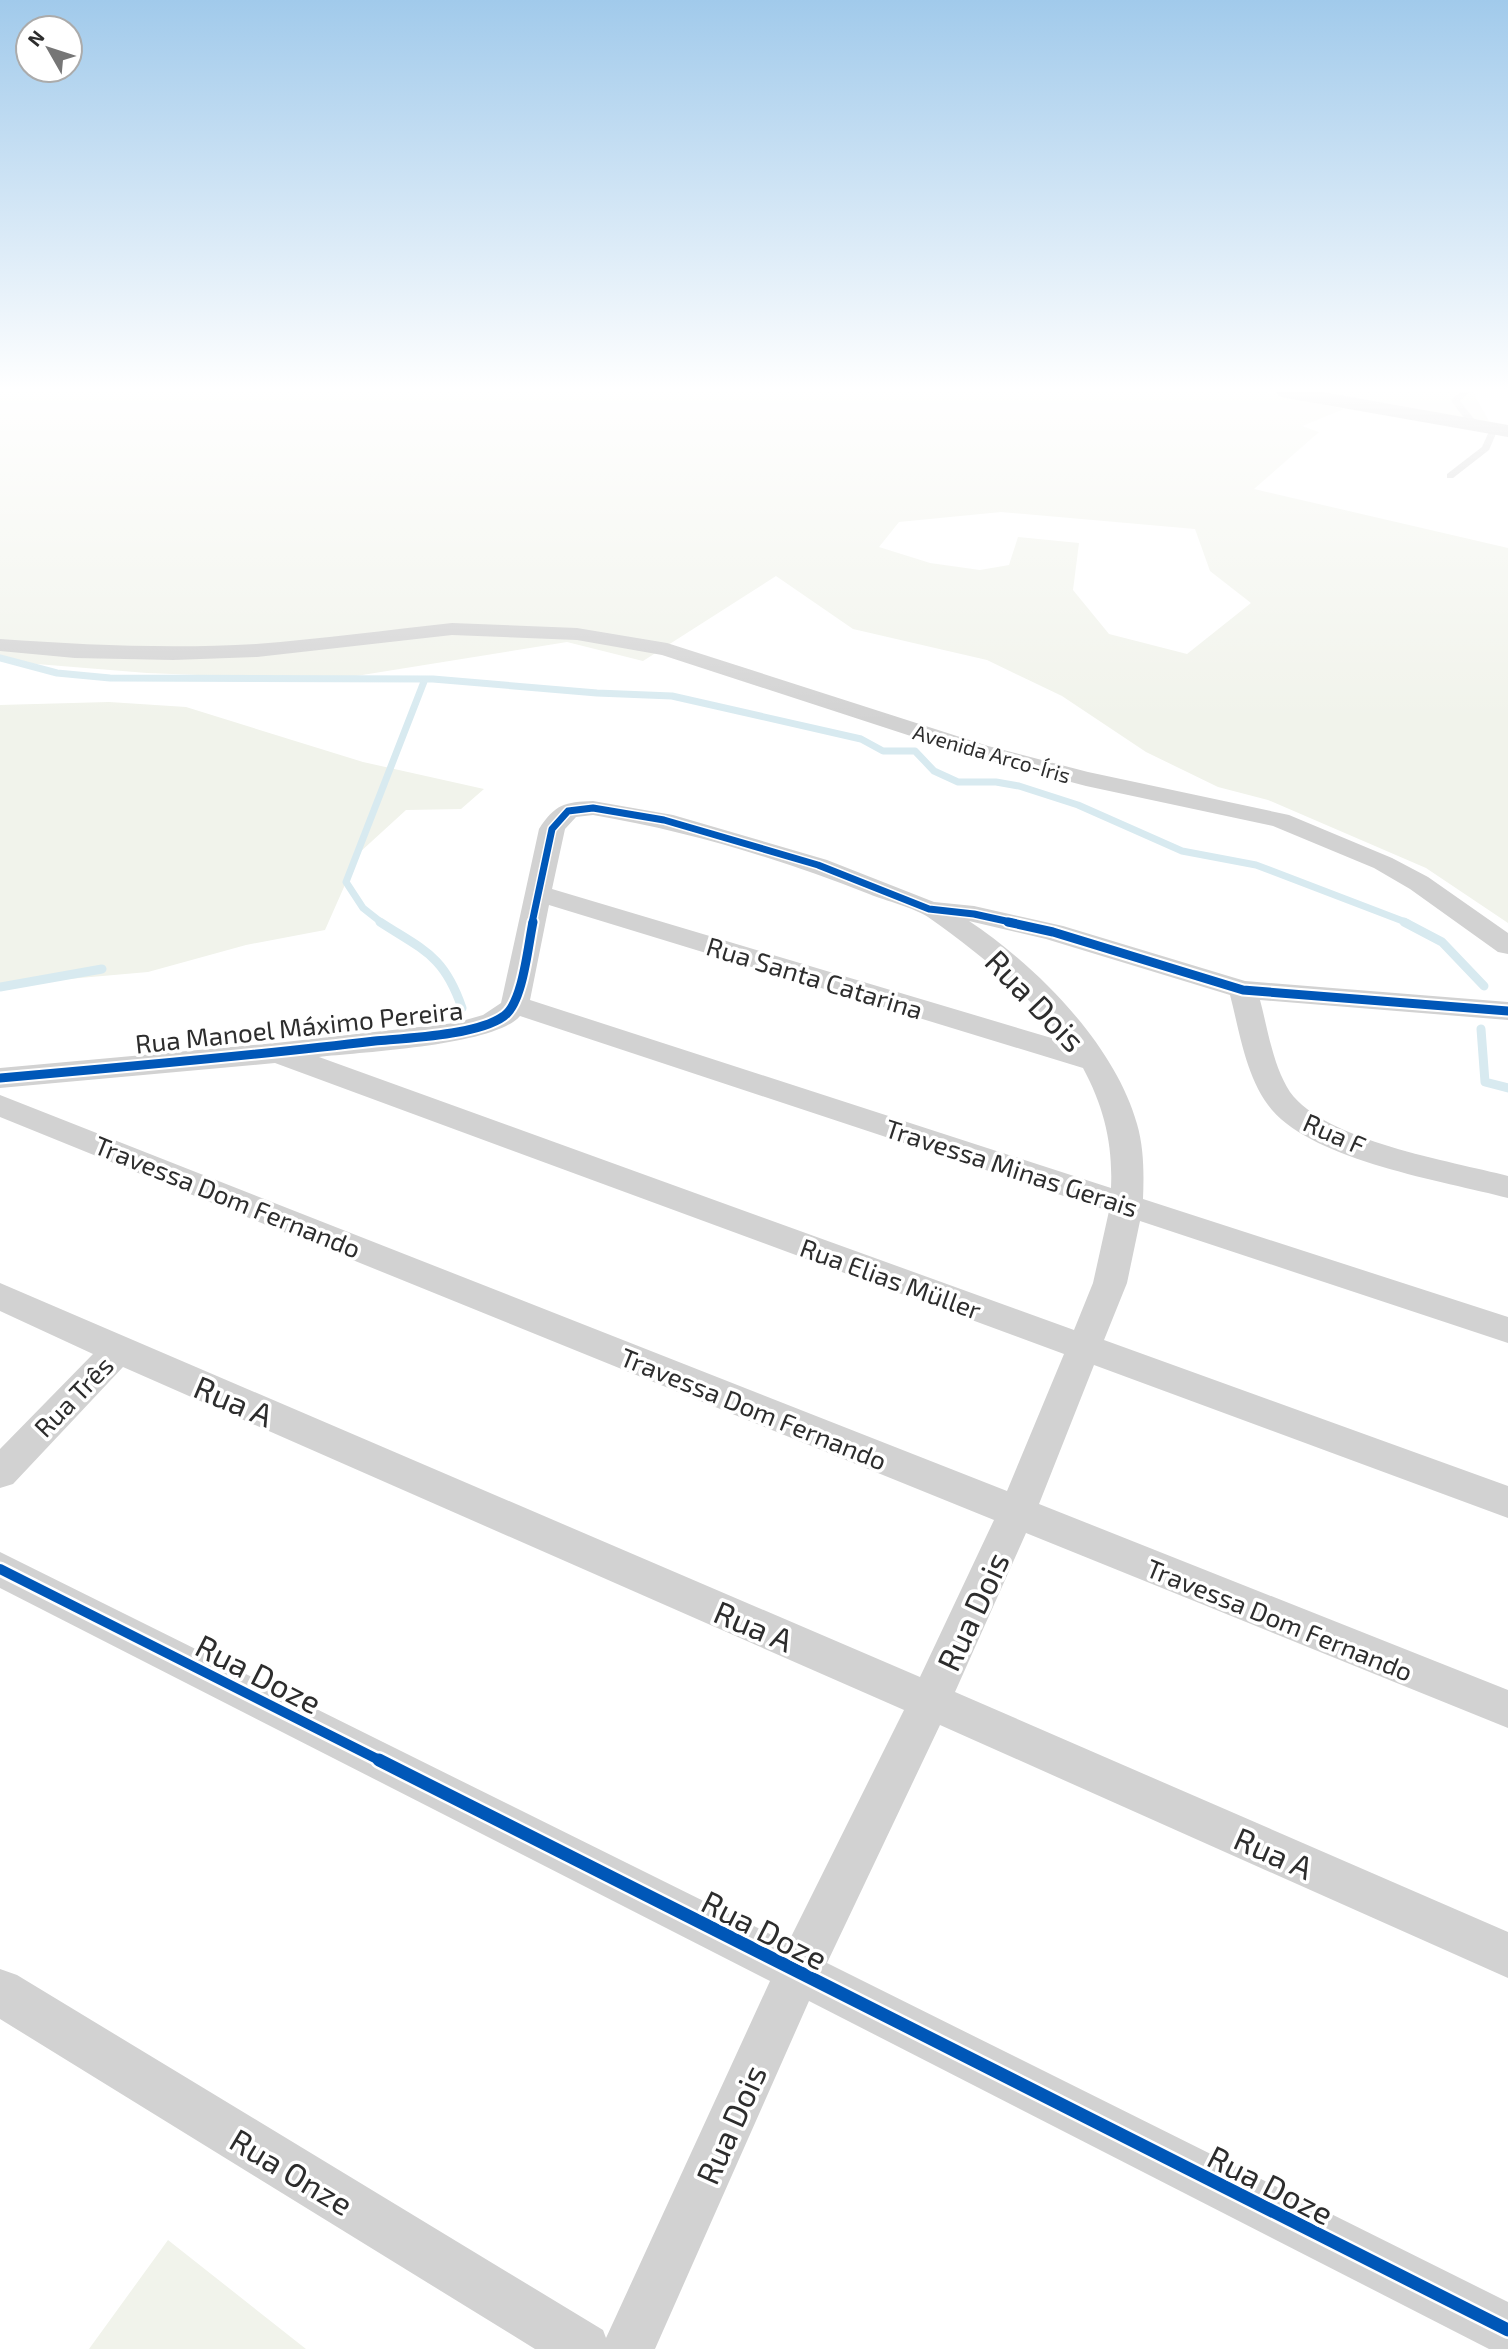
<svg xmlns="http://www.w3.org/2000/svg" width="1508" height="2349" viewBox="0 0 1508 2349" font-family="'Exo 2',sans-serif">
<style>
.green{fill:#f1f3eb;fill-rule:evenodd}
.lines{fill:none;stroke-linecap:round;stroke-linejoin:round}
.stream-far1{stroke:#d8eaf0;stroke-width:7}
.stream{stroke:#d8eaf0;stroke-width:9}
.service{fill:#d2d2d2;fill-rule:evenodd}
.minor{fill:#d2d2d2;fill-rule:evenodd}
.primary{fill:#c5c5c5;fill-rule:evenodd}
.cycleway-far3-casing{stroke:#fff;stroke-width:10}
.cycleway-far2-casing{stroke:#fff;stroke-width:13}
.cycleway-far1-casing{stroke:#fff;stroke-width:15}
.cycleway-casing{stroke:#fff;stroke-width:18}
.cycleway-far3{stroke:#0057b8;stroke-width:7}
.cycleway-far2{stroke:#0057b8;stroke-width:9}
.cycleway-far1{stroke:#0057b8;stroke-width:10}
.cycleway{stroke:#0057b8;stroke-width:13}
.labels{text-anchor:middle;dominant-baseline:central;stroke-width:7;stroke-linejoin:round;paint-order:stroke}
.far-street-label{font-size:21px;fill:#2d2d2d;stroke:#fff}
.street-label{font-size:26px;fill:#2d2d2d;stroke:#fff}
.near-street-label{font-size:32px;fill:#2d2d2d;stroke:#fff}
</style>
<rect width="100%" height="100%" fill="#fff"/>
<path class="green" d="M0,392H1267L1344,409L1302,426L1319,432L1254,489L1508,548V923L1426,868L1268,800L1218,787L1146,752L1062,696L987,660L853,629L776,576L643,661L567,642L331,680L147,673L0,661ZM1001,512L1195,529L1210,571L1251,603L1187,654L1109,634L1073,590L1079,543L1018,537L1009,565L980,570L930,563L879,547L899,522Z
M1324,392H1473L1490,423Z
M109,702L186,707L363,762L484,789L461,809L406,810L359,853L325,930L246,945L148,972L0,985V705Z
M168,2240L306,2349H89Z"/>
<g class="lines">
<path class="stream-far1" d="M0,658L57,673L110,678L433,679L597,693L672,696L861,739L883,751H915L934,771L958,782H996L1019,786L1078,805L1182,851L1256,865L1408,923
M382,923L363,908L346,882L425,679"/>
<path class="stream" d="M380,922C423,950 444,955 462,1008
M1404,922L1442,942L1484,986
M0,987L102,969
M1481,1029L1485,1082L1508,1088"/>
<path class="service" d="M1460,392H1470L1460,401L1478,424V428H1472L1451,401Z
M1491,427L1498,429L1489,450L1453,478H1447V474L1482,447Z"/>
<path class="minor" d="M452,623L577,628L667,643L988,746L1088,772L1289,815L1392,858L1428,877L1508,933V954L1498,952L1410,889L1374,868L1273,826L1086,786L972,756L662,655L577,640L452,635L257,657L173,660L75,658L0,651V639C85,645 170,649 256,644C321,639 387,630 452,623Z
M593,801L673,815L827,860L934,902L974,906L1063,926L1245,981L1508,1002V1020L1260,1000C1268,1030 1273,1066 1290,1092C1325,1141 1451,1161 1508,1176V1198C1443,1181 1316,1161 1272,1110C1246,1079 1240,1033 1230,995L1046,939L969,921C1037,966 1115,1045 1137,1124C1144,1148 1144,1174 1143,1199L1508,1317V1343L1140,1221L1127,1283L1104,1340L1508,1486V1518L1094,1365L1039,1504L1508,1690V1728L1026,1533L955,1692L1508,1932V1978L940,1725L827,1963L1508,2302V2349H1489L809,2001L655,2349H535L0,2019V1969L17,1975L603,2330L606,2338L770,1981L0,1588V1552L788,1943L904,1710L123,1367L13,1484L0,1488V1449L93,1354L0,1311V1283L920,1677L994,1520L0,1117V1095L1007,1491L1064,1354L275,1063L0,1088V1068L276,1043L455,1023L483,1015L501,1003L539,829C555,804 565,802 593,801ZM593,815C688,831 780,859 869,894C884,900 917,909 928,917C978,952 1028,993 1065,1042L552,889L565,829L576,817ZM549,905L1083,1068C1104,1107 1113,1144 1111,1188L530,1000ZM520,1016L1109,1211L1093,1283L1074,1330L319,1057C362,1052 494,1046 520,1016Z"/>
<path class="primary" d="M1276,392H1323L1508,425V437L1286,398L1279,396Z"/>
<defs>
<path id="cycleway-far3" d="M532,923L552,829L568,811L593,808L664,820L818,865L929,909L974,914L1015,923"/>
<path id="cycleway-far2" d="M1008,922L1053,932L1243,990L1508,1011
M0,1078C125,1067 250,1056 375,1041C408,1038 478,1035 504,1016C523,1003 528,945 533,922"/>
<path id="cycleway-far1" d="M0,1569L383,1762"/>
<path id="cycleway" d="M379,1760L1508,2330"/>
</defs>
<use href="#cycleway-far3" class="cycleway-far3-casing"/>
<use href="#cycleway-far2" class="cycleway-far2-casing"/>
<use href="#cycleway-far1" class="cycleway-far1-casing"/>
<use href="#cycleway" class="cycleway-casing"/>
<use href="#cycleway-far3" class="cycleway-far3"/>
<use href="#cycleway-far2" class="cycleway-far2"/>
<use href="#cycleway-far1" class="cycleway-far1"/>
<use href="#cycleway" class="cycleway"/>
</g>
<linearGradient id="sky" x2="0" y2="1"><stop stop-color="#a1caeb"/><stop offset="0.54" stop-color="#fff"/><stop offset="1" stop-color="#fff" stop-opacity="0"/></linearGradient>
<rect width="1508" height="721" fill="url(#sky)"/>
<g class="labels">
<g class="far-street-label">
<text transform="translate(992 753) rotate(16)">Avenida Arco-Íris</text>
</g>
<g class="street-label">
<text transform="translate(815 977) rotate(17)">Rua Santa Catarina</text>
<text transform="translate(299 1026) rotate(-6)">Rua Manoel Máximo Pereira</text>
<text transform="translate(1335 1133) rotate(24)">Rua F</text>
<text transform="translate(1012 1167) rotate(18)">Travessa Minas Gerais</text>
<text transform="translate(228 1196) rotate(22)">Travessa Dom Fernando</text>
<text transform="translate(891 1278) rotate(20)">Rua Elias Müller</text>
<text transform="translate(73 1396) rotate(-46)">Rua Três</text>
<text transform="translate(754 1408) rotate(22)">Travessa Dom Fernando</text>
<text transform="translate(1280 1619) rotate(22)">Travessa Dom Fernando</text>
</g>
<g class="near-street-label">
<text transform="translate(1036 1000) rotate(46)">Rua Dois</text>
<text transform="translate(234 1400) rotate(23)">Rua A</text>
<text transform="translate(972 1611) rotate(-65)">Rua Dois</text>
<text transform="translate(754 1625) rotate(23)">Rua A</text>
<text transform="translate(259 1673) rotate(27)">Rua Doze</text>
<text transform="translate(1274 1852) rotate(24)">Rua A</text>
<text transform="translate(765 1929) rotate(27)">Rua Doze</text>
<text transform="translate(730 2124) rotate(-66)">Rua Dois</text>
<text transform="translate(292 2171) rotate(31)">Rua Onze</text>
<text transform="translate(1271 2184) rotate(27)">Rua Doze</text>
</g>
</g>
<g transform="translate(49 49) rotate(309)"><circle r="33" fill="#ffffff" stroke="#ababab" stroke-width="2"/>
<path d="M0-5L12 26L0 18L-12 26Z" fill="#767676"/>
<text y="-10" font-size="19" font-weight="bold" text-anchor="middle" fill="#2d2d2d">N</text>
</g>
</svg>
